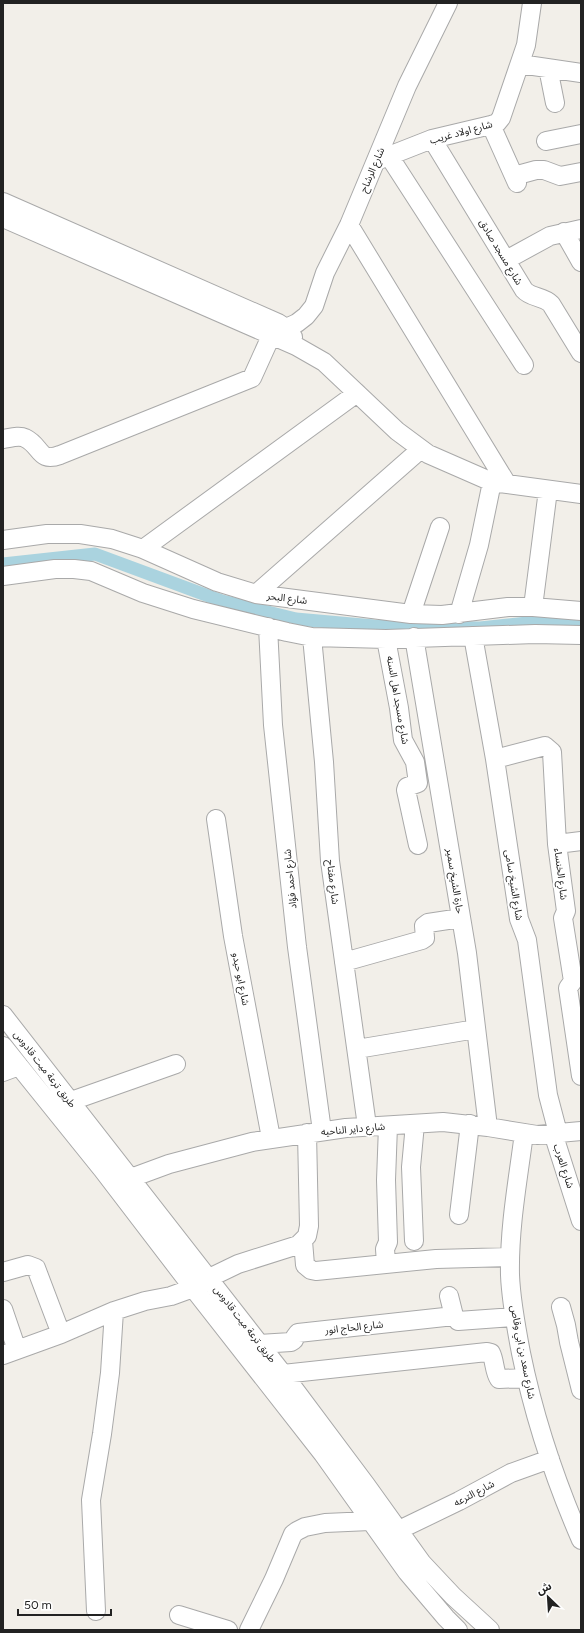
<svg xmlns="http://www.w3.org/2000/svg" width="584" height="1633" viewBox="0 0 584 1633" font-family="Figtree,'Noto Sans Arabic',sans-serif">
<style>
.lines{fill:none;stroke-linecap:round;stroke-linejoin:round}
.stream{stroke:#aad3df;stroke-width:3.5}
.canal{stroke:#aad3df;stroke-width:13}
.minor-casing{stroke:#a9a9a9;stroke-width:20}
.minor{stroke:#fff;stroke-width:18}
.labels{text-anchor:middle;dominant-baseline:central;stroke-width:4;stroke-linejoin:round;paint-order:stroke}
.street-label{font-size:10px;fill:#222;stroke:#fff}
</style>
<rect width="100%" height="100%" fill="#f2efe9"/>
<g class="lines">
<path class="stream" d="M432,1589L447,1602"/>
<path class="canal" d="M3,564L95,554L222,601L296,619L374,626L480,628L546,621L581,624"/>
<defs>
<path id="minor" d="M520,64L581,73
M548,68L555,103
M491,125L517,183
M432,139L524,290C531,298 543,296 551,304L581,353
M546,141L581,134
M389,156L524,365
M376,161L432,139L491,125L497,123L501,118L526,45L532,3
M514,176L536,170H544L560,176L581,172
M3,202L278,323L286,328L293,337
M3,218L296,346L324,362L397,431L428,454L492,482L581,494
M349,225L507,484
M564,232L581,262
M506,260L550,236L581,229
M286,328L297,323L306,316L314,306L325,273L349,225L407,86L448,3
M3,439C10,438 19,435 25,438C42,446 38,463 60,455L252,378L271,336
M3,540L47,534H80L112,539L143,549L217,582L256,594L411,614L442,615L508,607H533L581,611
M143,549L357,393
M3,576L55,569H74L91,571L143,593L193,609L287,632L312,637L386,639L535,634L581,635
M256,594L421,449
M533,607L548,490
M411,614L440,527
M459,614L479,545L492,482
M268,627L273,725L297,947L322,1131
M473,636L495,759L519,919L527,940L548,1095L558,1133
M312,637L324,762L330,861L367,1126
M414,637L467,953L488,1127
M386,639L399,708L403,740L415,762L418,783L407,787L406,790L418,845
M495,759L545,746L552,752L557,844L566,911L563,918L573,981L568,988L581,1076
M216,819L233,936L271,1138
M557,844L581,841
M344,962L422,940L425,938L424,926L428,923L461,918
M3,1015L283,1374L366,1485L422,1563L453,1596L490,1630
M3,1046L102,1169L193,1288L323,1454L407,1572L446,1618L458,1630
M357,1049L476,1029
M3,1072L19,1066
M60,1105L176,1064
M524,1133C518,1180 509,1227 510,1275C511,1301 516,1327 521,1353C534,1417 555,1480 581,1540
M553,1133L581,1221
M131,1178L169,1164L252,1142L346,1128L443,1122L488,1127L537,1135L581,1131
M459,1215L470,1124
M303,1241L305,1265L311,1270L316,1271L436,1259L510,1257
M414,1241L411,1167L415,1124
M386,1263L385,1249L388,1242L386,1180L388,1126
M3,1272L28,1265L36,1268L61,1334
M449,1296L454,1316L458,1321L514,1317
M561,1307L566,1325L569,1342L581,1390
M3,1309L17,1350
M259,1344L291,1342L294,1340L295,1337L298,1333L454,1316
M3,1355L61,1334L114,1311L145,1301L171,1296L193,1288L209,1278L238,1264L298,1245L307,1236L309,1226L307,1133
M283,1374L487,1352L491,1353C495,1361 494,1372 499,1379L526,1378
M399,1530L459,1501L511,1473L550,1459
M96,1611L91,1500L102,1434L110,1373L114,1311
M179,1615L228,1630
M249,1630L274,1579L293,1534L297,1531L305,1527L325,1523L370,1521L379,1516"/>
</defs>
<use href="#minor" class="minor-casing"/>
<use href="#minor" class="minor"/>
</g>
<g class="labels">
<g class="street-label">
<text transform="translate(461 132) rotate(-15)">شارع اولاد غريب</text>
<text transform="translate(372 170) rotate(-67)">شارع الرشاح</text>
<text transform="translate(501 252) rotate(59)">شارع مسجد صادق</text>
<text transform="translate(287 598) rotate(7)">شارع البحر</text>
<text transform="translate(398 700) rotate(80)">شارع مسجد اهل السنه</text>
<text transform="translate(561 874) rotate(83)">شارع الخنساء</text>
<text transform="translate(290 879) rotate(-96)">شارع احمد فؤاد</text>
<text transform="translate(455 881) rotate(81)">حارة الشيخ سمير</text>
<text transform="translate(333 882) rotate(83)">شارع مفتاح</text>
<text transform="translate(514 885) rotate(81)">شارع الشيخ سامى</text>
<text transform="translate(241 979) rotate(79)">شارع ابو حيدو</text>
<text transform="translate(45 1069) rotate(52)">طريق ترعة ميت قادوس</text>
<text transform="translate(353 1129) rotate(-5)">شارع داير الناحيه</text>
<text transform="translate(564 1166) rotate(72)">شارع العرب</text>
<text transform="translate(245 1324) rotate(52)">طريق ترعة ميت قادوس</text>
<text transform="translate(354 1327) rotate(-6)">شارع الحاج انور</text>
<text transform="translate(523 1352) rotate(79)">شارع سعد بن ابي وقاص</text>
<text transform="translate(474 1493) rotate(-28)">شارع الترعه</text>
</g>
</g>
<rect width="584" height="1633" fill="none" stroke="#222222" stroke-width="8"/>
<g transform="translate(548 1597) rotate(335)" stroke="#ffffff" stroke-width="3" paint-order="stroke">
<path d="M0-3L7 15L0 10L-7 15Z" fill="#222222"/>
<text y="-6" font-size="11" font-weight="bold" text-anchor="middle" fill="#222222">ش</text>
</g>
<path d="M18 1609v6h93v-6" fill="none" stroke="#222222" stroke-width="2"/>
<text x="24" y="1609" font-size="12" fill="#222222" stroke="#ffffff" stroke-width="3" paint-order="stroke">50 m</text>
</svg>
